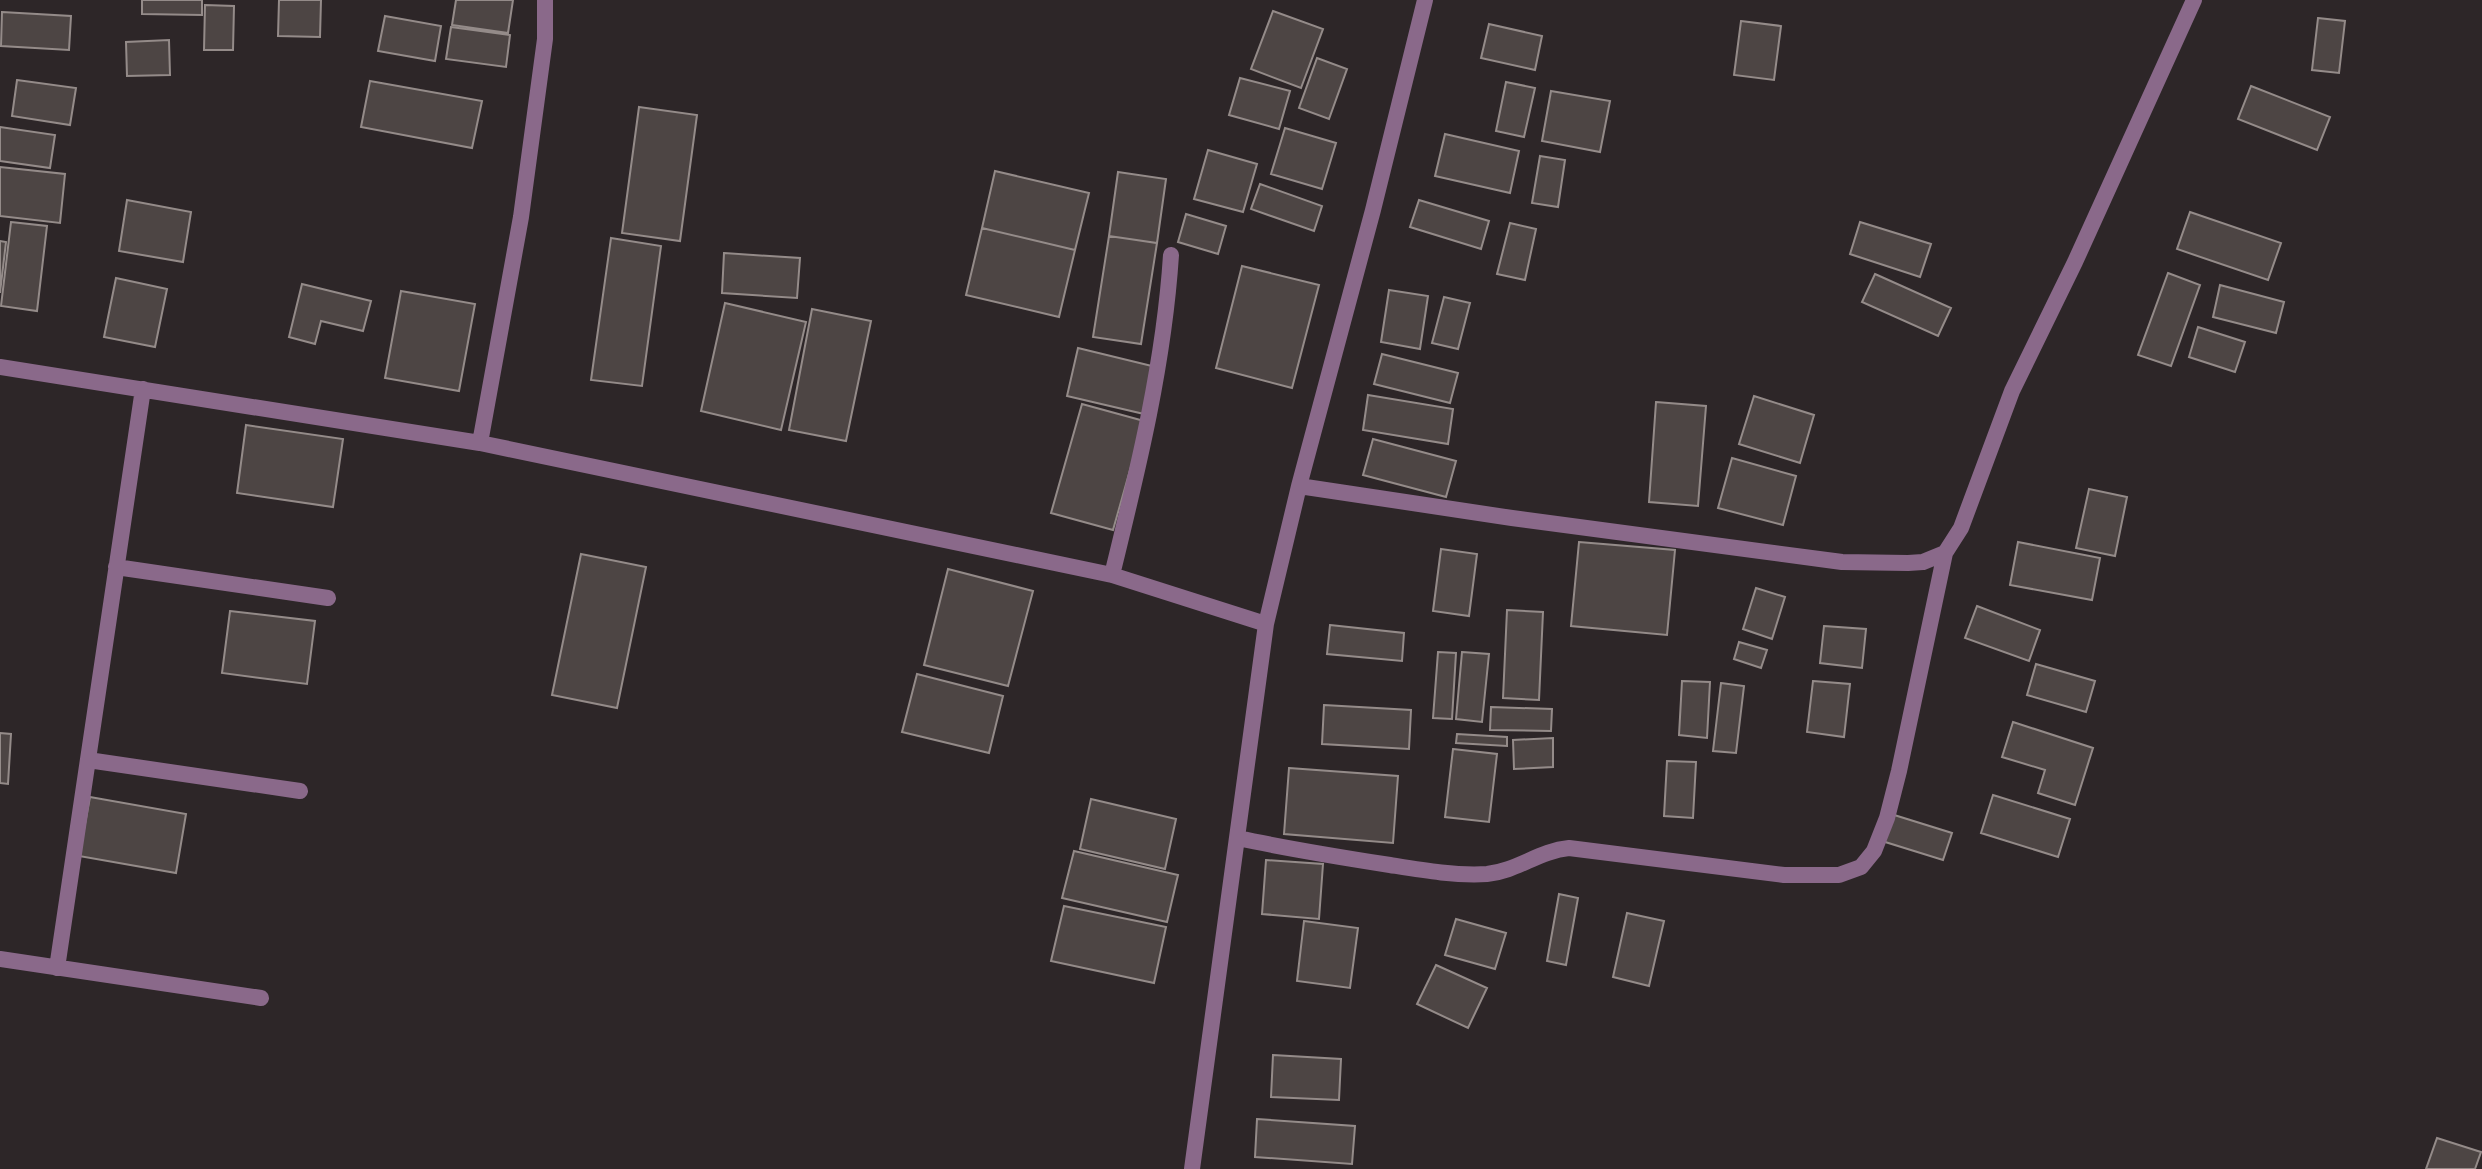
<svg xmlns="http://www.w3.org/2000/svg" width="2482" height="1169" viewBox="0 0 2482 1169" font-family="'Fira Sans Condensed',sans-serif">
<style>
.building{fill:#4d4544;stroke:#948b89;stroke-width:2}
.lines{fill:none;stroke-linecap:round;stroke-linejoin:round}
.minor{stroke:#8a698a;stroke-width:16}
</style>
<rect width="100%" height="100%" fill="#2d2628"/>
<path class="building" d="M142,0H202V15L142,14Z
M279,0H321L320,37L278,36Z
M456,0H513L508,33L452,25Z
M205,5L234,6L233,50H204Z
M1273,11L1323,29L1301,88L1251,69Z
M2,12L71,16L69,50L1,46Z
M385,16L441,26L435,61L378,51Z
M2318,18L2345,21L2339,73L2312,70Z
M1741,21L1781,26L1774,80L1734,75Z
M1489,24L1542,36L1535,70L1481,58Z
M451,27L510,35L506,67L446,59Z
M169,40L170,75L127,76L126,42Z
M1317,58L1347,69L1329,119L1299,108Z
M1240,78L1290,91L1279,129L1229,115Z
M17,80L76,88L70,125L12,116Z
M370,81L482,101L472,148L361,127Z
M1506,82L1535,88L1524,137L1496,131Z
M2251,86L2330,117L2317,150L2238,119Z
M1551,91L1610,101L1600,152L1542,141Z
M639,107L697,115L680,241L622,233Z
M0,127L55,135L50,168L0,161Z
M1285,128L1336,143L1322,189L1271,174Z
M1445,134L1519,151L1510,193L1435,176Z
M1208,150L1257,164L1243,212L1194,199Z
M1540,156L1565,160L1558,207L1532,203Z
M0,167L65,174L60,223L0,216Z
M995,171L1089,193L1075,250L982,228Z
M1118,172L1166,179L1157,243L1109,236Z
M1260,184L1322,206L1314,231L1251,209Z
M127,200L191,212L183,262L119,251Z
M1419,200L1489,221L1481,249L1410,227Z
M2190,212L2281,243L2268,280L2177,249Z
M1186,214L1226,226L1218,254L1178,242Z
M11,222L47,226L37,311L1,306Z
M1860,222L1931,244L1920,277L1850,254Z
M1510,223L1536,229L1525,280L1497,274Z
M982,228L1075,250L1059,317L966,295Z
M1109,236L1157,243L1141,344L1093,337Z
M611,238L661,246L642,386L591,380Z
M0,241L6,242L0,293Z
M724,253L800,258L797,298L722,293Z
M1242,266L1319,285L1292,388L1216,368Z
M2168,273L2200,285L2171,366L2138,355Z
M1875,274L1951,308L1938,336L1862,302Z
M116,278L167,289L155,347L104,337Z
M302,284L371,301L363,331L321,321L315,344L289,337Z
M2220,285L2284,302L2276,333L2213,317Z
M1389,290L1428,296L1420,349L1381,342Z
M401,291L475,304L459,391L385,378Z
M1444,297L1470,303L1458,349L1432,343Z
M725,303L806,322L781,430L701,411Z
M812,309L871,321L846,441L789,430Z
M2198,327L2245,342L2235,372L2189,357Z
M1078,348L1156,367L1144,414L1067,396Z
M1382,354L1458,373L1450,403L1374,384Z
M1368,395L1453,409L1448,444L1363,430Z
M1754,396L1814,415L1800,463L1739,444Z
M1656,402L1706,406L1698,506L1649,502Z
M1082,404L1144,421L1113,530L1051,513Z
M246,425L343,439L333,507L237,493Z
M1373,439L1456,461L1446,497L1363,475Z
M1732,458L1796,476L1783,525L1718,508Z
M2089,489L2127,497L2115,556L2076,548Z
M1579,542L1675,550L1667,635L1571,626Z
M2018,542L2100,558L2092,600L2010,585Z
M1441,549L1477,554L1469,616L1433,611Z
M581,554L646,567L617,708L552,695Z
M948,569L1033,591L1008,686L924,665Z
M1756,588L1785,597L1772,639L1743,629Z
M1977,606L2040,630L2029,661L1965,638Z
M1507,610L1543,612L1539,700L1503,698Z
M230,611L315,621L307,684L222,673Z
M1330,625L1404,633L1402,661L1327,654Z
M1824,626L1866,629L1862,668L1820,663Z
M1739,642L1767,650L1761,668L1734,659Z
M1438,652L1456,653L1452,719L1433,718Z
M1462,652L1489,654L1482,722L1456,719Z
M2036,664L2095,681L2086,712L2027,695Z
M917,674L1003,696L989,753L902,732Z
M1682,681L1710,682L1707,738L1679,735Z
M1813,681L1850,684L1844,737L1807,732Z
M1721,683L1744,686L1736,753L1713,751Z
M1324,705L1411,710L1409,749L1322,744Z
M1491,707L1552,709L1551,731L1490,730Z
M2013,722L2093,748L2075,805L2038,793L2045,770L2002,757Z
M0,733L11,734L8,784L0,783Z
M1457,734L1507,737V746L1456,743Z
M1553,738V767L1514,769L1513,740Z
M1453,749L1497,754L1489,822L1445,817Z
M1667,761L1696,762L1693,818L1664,816Z
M1289,768L1398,776L1393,843L1284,834Z
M1993,795L2070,819L2058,857L1981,833Z
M90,797L186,814L176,873L79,856Z
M1091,799L1176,819L1165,869L1080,849Z
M1891,814L1952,833L1943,860L1882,841Z
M1074,851L1178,875L1167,922L1062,898Z
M1266,860L1323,864L1319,919L1262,914Z
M1559,894L1578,898L1566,965L1547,961Z
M1064,906L1166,927L1154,983L1051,961Z
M1627,913L1664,921L1649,986L1613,977Z
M1456,919L1506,933L1495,969L1445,955Z
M1304,921L1358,928L1350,988L1297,981Z
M1436,965L1487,988L1468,1028L1417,1004Z
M1273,1055L1341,1059L1339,1100L1271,1097Z
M1257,1119L1355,1126L1352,1164L1255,1157Z
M2437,1138L2481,1152L2475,1169H2426Z"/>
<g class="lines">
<path class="minor" d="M0,367L480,443L1112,575L1266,624
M480,443L521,217L545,39V0
M1299,486L1512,518L1842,562L1908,563L1923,562L1945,553L1961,528L2012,391L2075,262L2194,0
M116,567L328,598
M1112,575C1138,469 1164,364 1171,255
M88,760L300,791
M1238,838C1288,849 1339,857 1390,865C1421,870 1455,876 1487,874C1517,871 1539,851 1569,848L1784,875H1839L1861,867L1874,851L1887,818L1899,771L1945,553
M0,959L261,998
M57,968L143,389
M1192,1169L1266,624L1299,486L1373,210L1425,0"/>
</g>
</svg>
